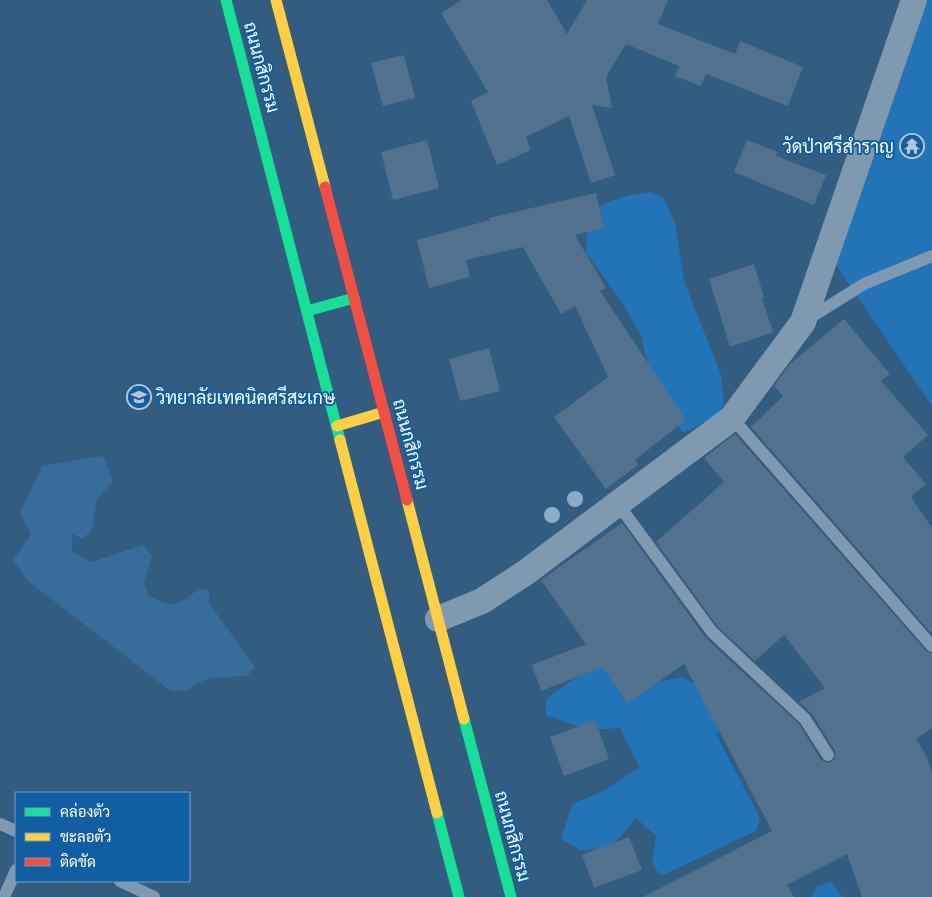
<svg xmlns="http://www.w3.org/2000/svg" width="932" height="897" viewBox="0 0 932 897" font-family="'Archivo Narrow',Sarabun,sans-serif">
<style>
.green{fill:#2373b7}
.water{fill:#386c9b}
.building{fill:#51718f}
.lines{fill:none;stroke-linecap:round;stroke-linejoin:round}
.lane{stroke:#7f99b1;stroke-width:12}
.street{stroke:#7f99b1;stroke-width:26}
.fast{stroke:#16e098;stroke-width:11}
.slow{stroke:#ffcf43;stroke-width:11}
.jam{stroke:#f24e42;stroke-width:11}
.tree{fill:#8cabc6}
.labels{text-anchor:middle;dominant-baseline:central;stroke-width:4;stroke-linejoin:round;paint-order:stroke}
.street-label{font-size:18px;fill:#fff;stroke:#125ea2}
.poi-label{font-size:18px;fill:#fff;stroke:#125ea2;text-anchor:end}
</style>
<rect width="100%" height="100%" fill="#335c81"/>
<path class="green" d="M927,0H932V406L836,265Z
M651,192L664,198L675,223L684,281L721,375L724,403L718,415L683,433L666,411L654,386L640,333L619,298L586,253C587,242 586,229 591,218C601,198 631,195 651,192Z
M609,662L625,690L681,677L715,693L733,721L716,734L760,818L756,831L661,876L652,864L656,836L636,818L610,849L581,850L561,839L572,804L604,791L639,767L620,728L589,730L546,715V699L588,669Z
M831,882L843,897H811L817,886Z"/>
<path class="water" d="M103,456L113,481L97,499L92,529L83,539L72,534V551L92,562L143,545L152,556L144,583L148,595C173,610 178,605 200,588L209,590V603L255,667L247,676L210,678L197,683L189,690L172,692L27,580L13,560L31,534L20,513L42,466Z"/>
<path class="building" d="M462,0H547L567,34L587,0H668L658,24L735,54L740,41L803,67L788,106L706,74L701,86L675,76L679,66L626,44L606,77L612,108L592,105L615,175L591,183L569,116L526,137L531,150L497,165L471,101L488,92L441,13Z
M404,55L415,98L383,106L371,63Z
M427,140L439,188L393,200L381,152Z
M747,140L777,152L776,156L826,175L814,205L734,172Z
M596,193L604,228L575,235L606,288L600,291L686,420L635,460L638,465L606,489L554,417L608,377L575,306L561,314L523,247L466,260L470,277L429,288L417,240L490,220L489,218Z
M754,264L764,297L762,298L773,332L730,347L709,279Z
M844,319L890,374L881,381L928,435L903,457L926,484L911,497L932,528V634L751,427L783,396L774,386L790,364Z
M489,348L500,391L460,401L449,359Z
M735,434L926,651L932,654V728L916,739L926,755L932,773V897H862L847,854L787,885L794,897H643L772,831L684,664L628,703L602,667L541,691L532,665L586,644L541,580L622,523L706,638L799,724L821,760L828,763L835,759V751L812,714L799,702L825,688L784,635L755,661L718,627L656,542L724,482L704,458Z
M595,720L609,759L564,776L550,737Z
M629,837L642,870L594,888L582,855Z"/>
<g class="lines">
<path class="lane" d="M808,319L864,284L932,256
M732,418L932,646
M618,504L712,632L805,719L828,755
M0,824L16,831
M120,881L154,897
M4,897L16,870"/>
<path class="street" d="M438,619L482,601L525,573L732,418L803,322L914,0"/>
<path class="fast" d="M226,0L340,440
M307,311L354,298
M464,719L511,897
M437,813L459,897"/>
<path class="slow" d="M276,0L325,187
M337,426L384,412
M340,440L437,813
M407,500L464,719"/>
<path class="jam" d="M325,187L407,500"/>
</g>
<g class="tree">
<circle cx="575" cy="499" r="8"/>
<circle cx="552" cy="515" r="8"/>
</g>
<defs>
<symbol id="temple-ring" viewBox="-11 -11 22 22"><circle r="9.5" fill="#125ea2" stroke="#b8c6d3" stroke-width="1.5"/><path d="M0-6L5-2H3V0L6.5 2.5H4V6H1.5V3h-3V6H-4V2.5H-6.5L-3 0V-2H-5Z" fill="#b8c6d3"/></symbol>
<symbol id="university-ring" viewBox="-11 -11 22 22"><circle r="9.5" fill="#125ea2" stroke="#b8c6d3" stroke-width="1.5"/><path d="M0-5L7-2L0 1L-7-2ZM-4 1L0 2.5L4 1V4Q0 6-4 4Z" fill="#b8c6d3"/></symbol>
</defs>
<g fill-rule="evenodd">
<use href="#temple-ring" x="898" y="132" width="28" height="28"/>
<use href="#university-ring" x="125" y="383" width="28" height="28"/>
</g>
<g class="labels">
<g class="street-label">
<text transform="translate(262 67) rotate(75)">ถนนกสิกรรม</text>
<text transform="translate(411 444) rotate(75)">ถนนกสิกรรม</text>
<text transform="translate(513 836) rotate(75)">ถนนกสิกรรม</text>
</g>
<g class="poi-label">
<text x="894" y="146">วัดป่าศรีสำราญ</text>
<text x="156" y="397" text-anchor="start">วิทยาลัยเทคนิคศรีสะเกษ</text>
</g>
</g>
<rect x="15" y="792" width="175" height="90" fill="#125ea2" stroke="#719ec7"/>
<rect x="25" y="808" width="25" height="8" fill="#16e098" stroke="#719ec7"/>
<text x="60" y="817" font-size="15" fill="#ffffff">คล่องตัว</text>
<rect x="25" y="833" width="25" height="8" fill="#ffcf43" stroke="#719ec7"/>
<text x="60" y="842" font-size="15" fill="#ffffff">ชะลอตัว</text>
<rect x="25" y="858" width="25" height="8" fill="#f24e42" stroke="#719ec7"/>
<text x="60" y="867" font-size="15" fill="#ffffff">ติดขัด</text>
</svg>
